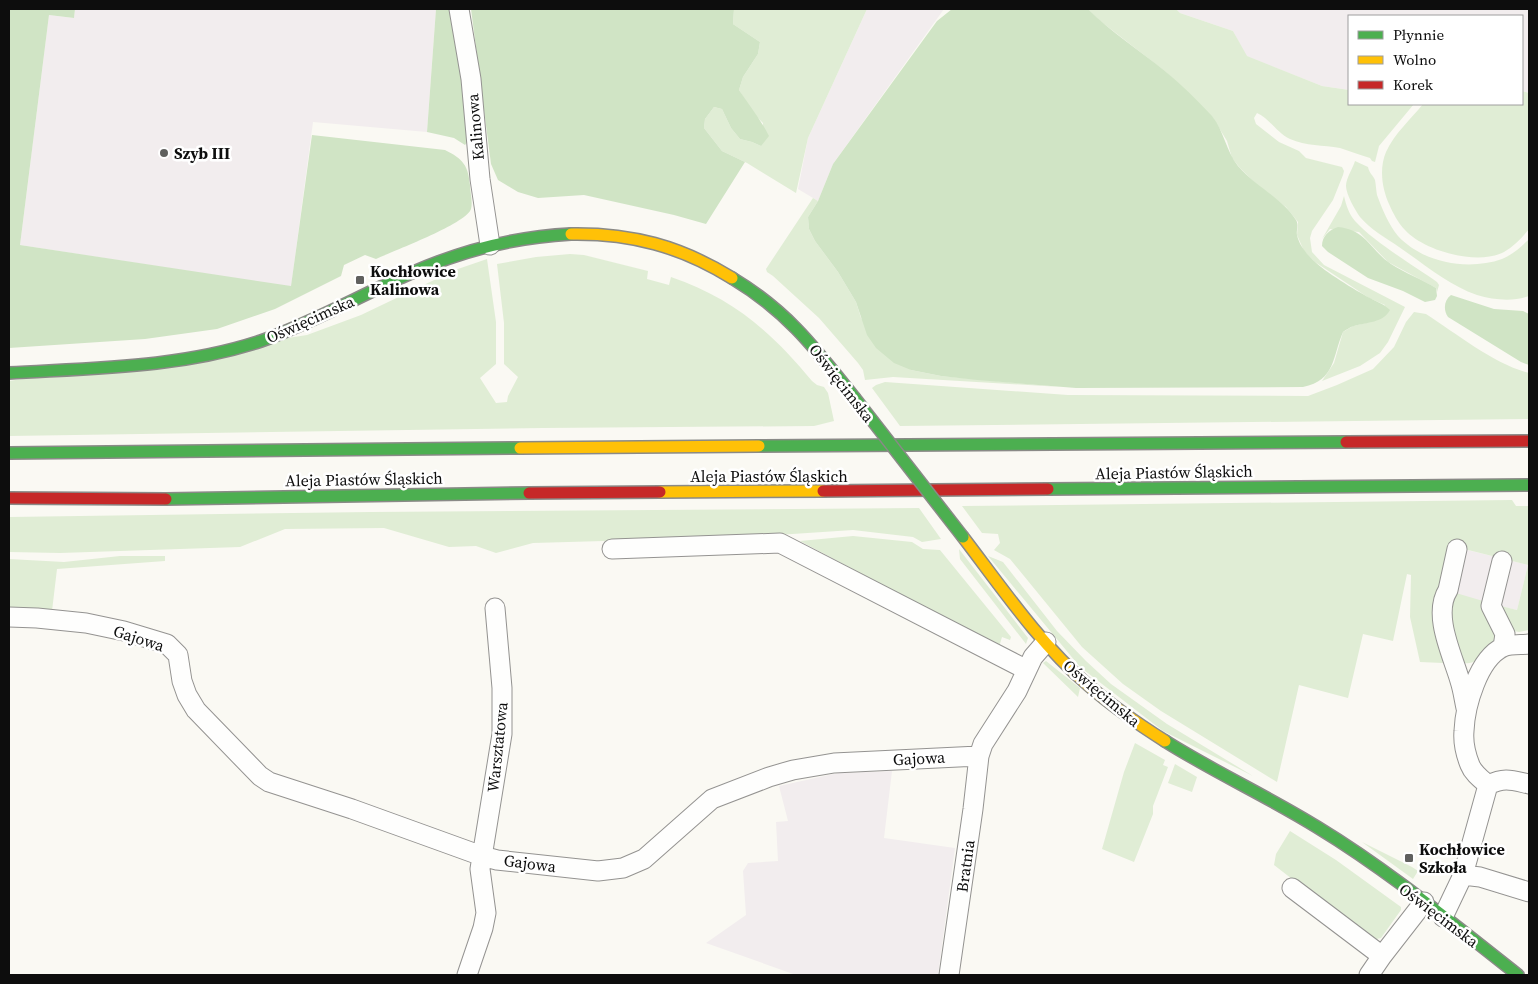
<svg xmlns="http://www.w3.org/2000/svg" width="1538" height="984" viewBox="0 0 1538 984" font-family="'Source Serif 4',serif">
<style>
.industrial{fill:#f2edee}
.green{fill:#e0edd5}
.forest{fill:#d0e4c5}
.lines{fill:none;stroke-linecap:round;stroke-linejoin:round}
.street-casing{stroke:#949391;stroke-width:21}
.fast-casing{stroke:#8a8a87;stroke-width:14}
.slow-casing{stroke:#8a8a87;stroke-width:14}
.jam-casing{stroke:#8a8a87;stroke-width:14}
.street{stroke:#fefefd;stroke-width:19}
.fast{stroke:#4caf50;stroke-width:11}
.slow{stroke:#ffc107;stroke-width:11}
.jam{stroke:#c62828;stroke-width:11}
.fast-bridge-casing{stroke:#8a8a87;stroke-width:14;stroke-linecap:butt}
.fast-bridge{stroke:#4caf50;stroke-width:11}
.poi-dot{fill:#60605e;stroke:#fff;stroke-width:2}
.labels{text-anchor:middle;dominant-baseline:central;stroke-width:5;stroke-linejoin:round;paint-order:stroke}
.street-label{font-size:16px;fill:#0d0d0d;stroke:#fff}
.poi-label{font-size:16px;font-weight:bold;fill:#0d0d0d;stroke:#fff;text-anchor:start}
</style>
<rect width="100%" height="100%" fill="#faf9f3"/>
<path class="industrial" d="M75,9H436L427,132L313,122L291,287L20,245L49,15L74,18Z
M867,9H944L833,164L818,201L798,189L808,138Z
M1176,9H1529V93L1522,91V16H1349V90L1322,86L1246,56L1233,31L1180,13Z
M1447,545L1528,565L1517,610L1439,592Z
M892,771L884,838L955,848L938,975H796L706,943L746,915L743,871L748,863L778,861L776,822L788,821L779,786L838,773Z"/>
<path class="green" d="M734,9H867L808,138L796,193L747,163L722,151L704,128L705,119L714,107L722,109L731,128L740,139L752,142L761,146L763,123L754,114L739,90L743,77L758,54L760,42L733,24Z
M1088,9H1176L1180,13L1233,31L1247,56L1322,86L1349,90V104H1414L1379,146L1375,162L1372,161L1370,158C1359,155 1350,151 1340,148C1323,145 1306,146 1290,139C1277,133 1270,119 1257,113L1254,118L1256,124L1279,142L1299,151L1306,158L1342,167L1344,171L1343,175L1333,200L1312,231L1310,238L1312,252L1324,265L1405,307L1388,342L1380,353L1360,366L1322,381L1334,363L1343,332L1353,326L1366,323L1385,305L1369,298L1315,262L1304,251L1297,235L1298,222L1286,207L1256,184L1240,168L1232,158L1227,141L1213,118L1166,72L1099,20Z
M1522,91L1529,93V229C1522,238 1514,246 1504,252C1478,266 1424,251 1405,230C1398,223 1393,213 1389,204C1382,188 1379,169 1386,152C1394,134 1411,119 1423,104H1522Z
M1355,161L1368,167C1369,173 1373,175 1375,180C1376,185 1376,190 1377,195C1382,209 1389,225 1398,236C1423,263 1468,271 1502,259C1512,255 1521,247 1529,239V296C1513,302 1494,300 1477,295C1448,285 1424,264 1399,247C1386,238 1370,229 1360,217C1355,210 1346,194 1346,186C1346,178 1353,168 1355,161Z
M1344,196C1346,205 1349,214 1355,221C1374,242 1413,265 1437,282L1439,285L1437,292L1436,288L1388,262L1359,232L1330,229L1322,239L1341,206Z
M813,198L818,201L808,217L809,229L815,241L838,272L856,302L861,318L911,370L941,376L1061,387L893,377L865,380L863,370L858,363L819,318L773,276L767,272L766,269Z
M570,254L584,255L648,271L647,279L669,285L671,277C732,298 771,331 812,381L817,385L824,387L828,393L834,421L814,426L543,428L9,436V381L307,335L361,315L455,270L487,259L496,322V364L480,378L496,403L507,402L508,396L518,377L504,364V323L497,264L536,257Z
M1414,312L1426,314C1457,334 1494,364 1529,373V419L900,426L872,388L876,385L885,382L1068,395L1308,396L1337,385L1373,369L1394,347L1406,322Z
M1512,500L1516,506H1529V630L1519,632L1509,630L1501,606L1517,610L1528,565L1448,545L1439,592L1440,629L1443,663L1420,662L1410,617L1411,575L1407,574L1393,641L1363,634L1348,698L1299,685L1277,782L1161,711L1123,684L1082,647L1010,559L994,550L1000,543L998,534L982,533L962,506Z
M919,508L941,539L922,542L913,537L853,530L746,537L533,543L496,553L476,546L449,547L384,528L285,529L240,547L60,553L9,552V517L370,512Z
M853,536L912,542L923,549L940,550L1011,637L1010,640L1002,637L999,647L800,541Z
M959,549L1028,638L1026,644L960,559Z
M120,556H165V561L57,569L52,611L9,609V559L64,562Z
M988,556L1003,562L1057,631L1086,661L1111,684L1167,724L1253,776L1163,731L1080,667Z
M1456,593L1483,601L1482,604L1486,605L1497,639C1487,650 1477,668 1461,662L1449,634L1453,594Z
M1046,661L1080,688L1078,697L1043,663Z
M1135,743L1165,760L1163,765L1168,767L1153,806V814L1134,862L1102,849L1124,772Z
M1175,764L1197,777L1192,792L1168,783Z
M1290,831L1336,860L1401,907V910L1381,938L1373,940L1367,937L1274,865L1276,854Z
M1362,842L1412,867L1418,871L1413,879Z"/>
<path class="forest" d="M9,9H75L74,18L49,15L20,245L291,286L312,135L445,150C463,159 468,165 470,185C470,192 473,202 471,209C466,224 393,251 376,259L365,255L344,265L341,276L275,309L217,329L145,339L9,348Z
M436,9H455L468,141L465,145L454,138L427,132Z
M471,9H734L733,24L760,42L758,54L743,77L739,90C749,105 761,120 769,136L761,146L752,142L740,139L731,128L722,109L714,107L705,119L704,128L722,151L745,162L706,224L674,215L584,195L538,198L518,192L498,180L491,164Z
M952,9H1088C1111,32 1139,50 1165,71C1182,85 1197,100 1212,116C1224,131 1226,151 1238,166C1256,187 1282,198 1296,220C1299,225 1296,230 1297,235C1299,245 1306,253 1313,260C1325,272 1355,290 1370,298C1377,302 1384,304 1390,310C1383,323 1367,322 1354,326C1350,327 1346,330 1343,332C1332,357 1336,380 1303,387L1076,388L977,380L941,376L911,370L894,363L876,348L867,335L856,302L838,272L815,241L809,229L808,217L818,201L833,164L937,21Z
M1338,227C1367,230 1370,250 1391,264C1405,273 1421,279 1436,288L1437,296L1435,300L1425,302L1403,291L1368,278L1328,252L1322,246C1322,236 1329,230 1338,227Z
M1451,295L1494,309L1523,311L1529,314V365L1521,362L1448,317C1443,310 1444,300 1451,295Z"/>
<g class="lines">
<defs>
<path id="street" d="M459,9L471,79L480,179L490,245
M612,549L780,543L1027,670
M1457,549L1448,590C1432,615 1453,656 1460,681C1463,690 1464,699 1466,708
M1502,561L1491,606L1505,634L1503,647
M9,617L37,618L86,623L124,631L167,644L178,655L182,681L187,695L196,710L260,776L269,782L352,809L482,856L497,860L598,871L623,868L644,859L712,799L769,777L793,770L834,763L979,756L983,744L1017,691L1033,657L1046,642
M1488,785C1481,779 1473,773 1470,765C1466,755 1463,742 1464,731C1465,706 1478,659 1503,647C1510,644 1522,645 1529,644
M1463,875L1480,877L1529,892
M1292,888L1382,956
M1443,917L1463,875L1488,785C1505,777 1511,780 1529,784
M467,975L483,928L486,913L480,869L502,734V688L495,608
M949,975L973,809L979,756
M1369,975L1382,956L1424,902"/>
<path id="fast" d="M732,278C787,311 815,348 854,397
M9,373C93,368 180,368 261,341C312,323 359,296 409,274C460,251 515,237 571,234
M759,446L1346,442
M9,453L520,448
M1048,489L1529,485
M166,499L529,493
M1165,741C1214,772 1267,796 1317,827C1388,870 1453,924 1518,975"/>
<path id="slow" d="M571,234C631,233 680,246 732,278
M520,448L759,446
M660,492L823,491
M963,537C1002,588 1039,643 1088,685C1112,706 1138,724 1165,741"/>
<path id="jam" d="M1346,442L1529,441
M823,491L1048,489
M529,493L660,492
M9,498L166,499"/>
</defs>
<use href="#street" class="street-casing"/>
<use href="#fast" class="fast-casing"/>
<use href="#slow" class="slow-casing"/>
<use href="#jam" class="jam-casing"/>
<use href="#street" class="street"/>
<use href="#fast" class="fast"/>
<use href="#slow" class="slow"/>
<use href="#jam" class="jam"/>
<defs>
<path id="fast-bridge" d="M854,397L963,537"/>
</defs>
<use href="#fast-bridge" class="fast-bridge-casing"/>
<use href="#fast-bridge" class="fast-bridge"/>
</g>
<g class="poi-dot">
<circle cx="164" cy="153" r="5"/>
<rect x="355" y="275" width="10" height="10" rx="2.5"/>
<rect x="1404" y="853" width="10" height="10" rx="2.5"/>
</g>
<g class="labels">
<g class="street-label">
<text transform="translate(475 127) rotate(-95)">Kalinowa</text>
<text transform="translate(310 319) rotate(-24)">Oświęcimska</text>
<text transform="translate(842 383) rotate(52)">Oświęcimska</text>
<text transform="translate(1174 472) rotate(-1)">Aleja Piastów Śląskich</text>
<text x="769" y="476">Aleja Piastów Śląskich</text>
<text transform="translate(364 479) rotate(-1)">Aleja Piastów Śląskich</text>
<text transform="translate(139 638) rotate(18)">Gajowa</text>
<text transform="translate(1102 693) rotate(40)">Oświęcimska</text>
<text transform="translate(497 747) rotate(-84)">Warsztatowa</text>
<text transform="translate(919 758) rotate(-3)">Gajowa</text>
<text transform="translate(530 863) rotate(7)">Gajowa</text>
<text transform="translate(965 866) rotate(-82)">Bratnia</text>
<text transform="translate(1439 915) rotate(37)">Oświęcimska</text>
</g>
<g class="poi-label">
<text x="174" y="153">Szyb III</text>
<text x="370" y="271">Kochłowice<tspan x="370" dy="18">Kalinowa</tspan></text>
<text x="1419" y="849">Kochłowice<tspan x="1419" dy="18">Szkoła</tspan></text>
</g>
</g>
<rect width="1538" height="984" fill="none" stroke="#0d0d0d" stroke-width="20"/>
<rect x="1348" y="15" width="175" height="90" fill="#ffffff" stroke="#9e9e9e"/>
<rect x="1358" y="31" width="25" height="8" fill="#4caf50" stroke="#9e9e9e"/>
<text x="1393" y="40" font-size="15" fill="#0d0d0d">Płynnie</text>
<rect x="1358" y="56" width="25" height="8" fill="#ffc107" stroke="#9e9e9e"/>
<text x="1393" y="65" font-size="15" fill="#0d0d0d">Wolno</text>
<rect x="1358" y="81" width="25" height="8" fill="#c62828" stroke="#9e9e9e"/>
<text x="1393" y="90" font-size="15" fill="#0d0d0d">Korek</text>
</svg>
